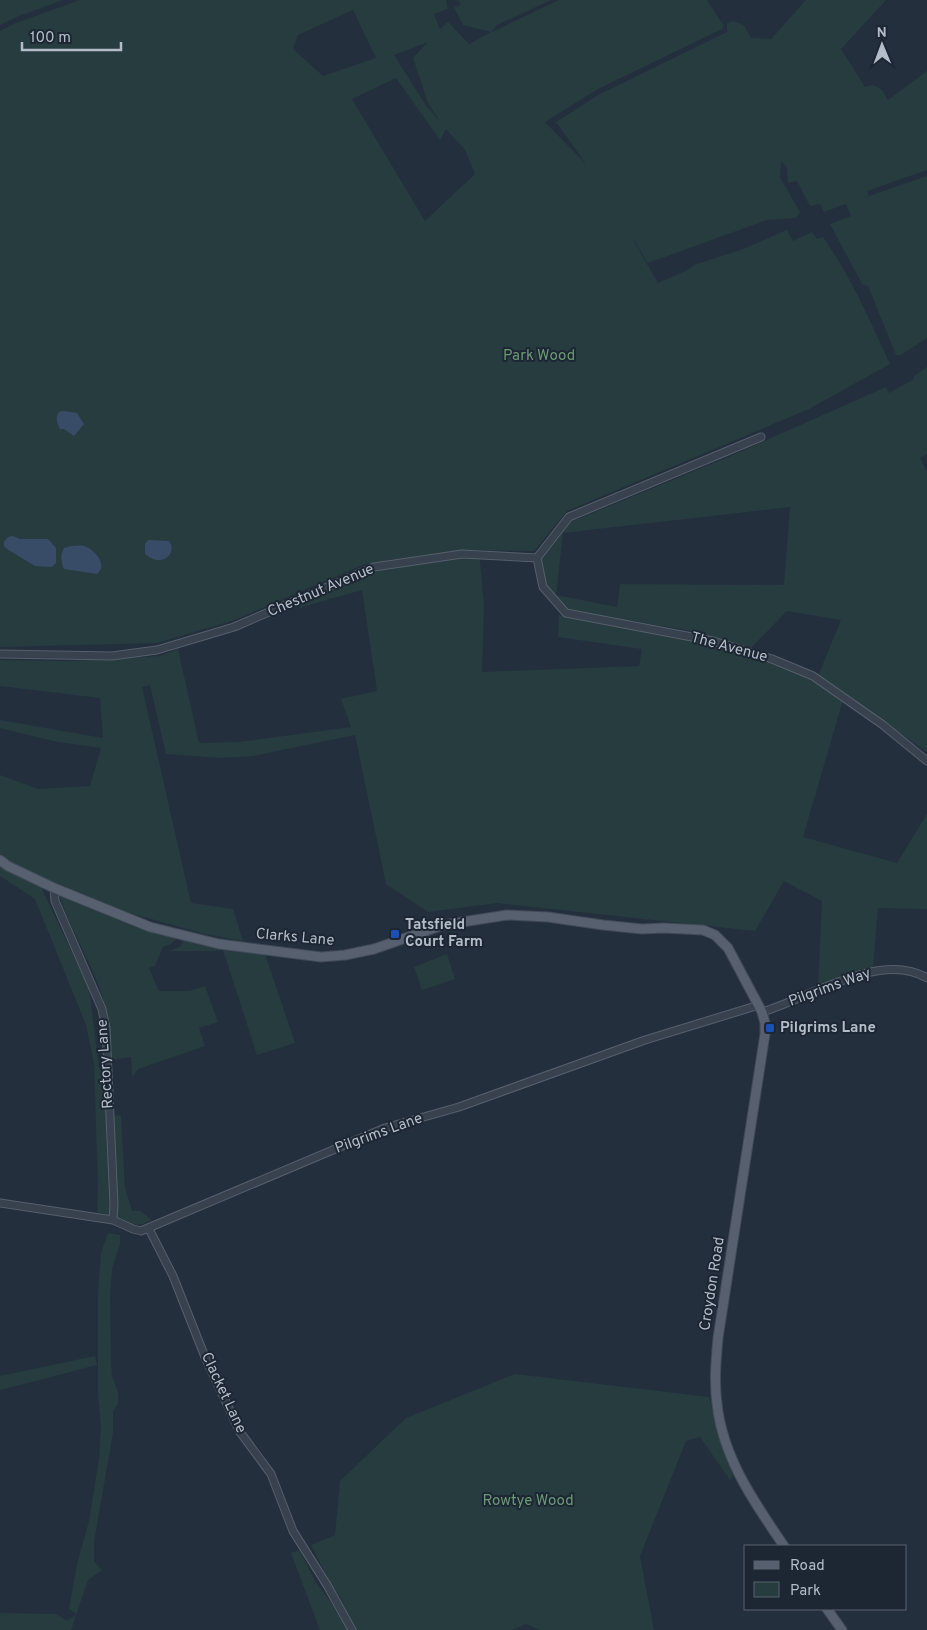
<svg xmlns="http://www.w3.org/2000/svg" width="927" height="1630" viewBox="0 0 927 1630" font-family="Overpass,sans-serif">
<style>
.green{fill:#263c3f;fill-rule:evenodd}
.water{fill:#394c67}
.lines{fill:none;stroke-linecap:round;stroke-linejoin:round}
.minor-casing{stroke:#565f6c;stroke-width:9}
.major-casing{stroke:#414a57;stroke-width:11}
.minor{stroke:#38414e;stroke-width:7}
.major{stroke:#56606e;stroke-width:9}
.transit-dot{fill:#1a4fb4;stroke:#1d2633;stroke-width:2}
.labels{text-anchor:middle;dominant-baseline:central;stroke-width:4;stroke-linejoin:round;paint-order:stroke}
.park-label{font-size:15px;fill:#6b9a76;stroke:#1d2633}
.street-label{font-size:15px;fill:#b4bcc9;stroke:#1d2633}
.poi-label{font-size:15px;font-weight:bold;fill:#b4bcc9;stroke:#1d2633;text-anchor:start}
</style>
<rect width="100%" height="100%" fill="#242f3e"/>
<path class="green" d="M0,0H63L19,16L0,25Z
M80,0H446L448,9L434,14L440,29L448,22L469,44L491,32L463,25L454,7L461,5L459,1L454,0H551L497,25L492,32L559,0H707L724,26L722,29L598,89L545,122L586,164L556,122L598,95L727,32V23L733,21L744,25L751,38L771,39L806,0H886L841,49L865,87L873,85L882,90L888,100L927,71V170L867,191L869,195L866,197L927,176V338L901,355H896L868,286L862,284L830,224L851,216L846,204L824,212L820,204L810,206L797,181L788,183L787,167L781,162L780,177L800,212L796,218L767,220L648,263L629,233L658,283L686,271L694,265L743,249L787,230L793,241L812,232L817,239L823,237C851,276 870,321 890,364L809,409L567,511L534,551L462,550L365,564L232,621L157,643L0,647V31L16,23ZM353,10L376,58L323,76L293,49L298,35ZM428,42L413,58L428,103L441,123L425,104L394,55ZM396,78L440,140L446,129L465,150L475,174L425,221L352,99Z
M927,367V454L920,458L927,472V752L818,676L841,620L787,611L750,649L692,631L568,610L547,586L540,559L558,534L573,521L733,455L886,387L889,393L914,379L913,377ZM790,507L784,585L620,584L617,607L556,595L563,533Z
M461,558L479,559L480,562L484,606L482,672L639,666L642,649L558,637L559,615L725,646L809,676L843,700L803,837L897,863L927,814V909L878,908L873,967L818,986L822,901L784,881L755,931L497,903L428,912L386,884L355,735L253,756L221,758L166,754L150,685L142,687L191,903L233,909L243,941L205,934L122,911L49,882L12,862L0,854V775L38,789L90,786L101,748L58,742L0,728V720L103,738L100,698L0,686V660L72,661L160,656L178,649L199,743L239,742L351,727L341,699L377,691L362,590L299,608L300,602L375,570Z
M0,867L41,887L89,988L99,1068H104L111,1199L110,1215L97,1212L98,1183L94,1063L86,1025L35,899L0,876Z
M59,894L94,907L140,929L177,938L171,944L163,947L155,966L149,968L159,991H189L205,986L218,1022L199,1028L205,1046L138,1069L132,1077L131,1057L111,1060C109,1040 109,1021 104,1002C94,965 70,931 59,894Z
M183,940L223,950L265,954L295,1043L257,1055L223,950L216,951H169L180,947Z
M447,954L455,979L422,990L414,967Z
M121,1115L125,1188L132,1211H141L151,1220C138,1228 130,1224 118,1218L114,1116Z
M108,1233L120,1235V1244L112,1269L110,1296L111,1362L112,1376L118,1392V1404L113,1412V1433L94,1542V1561L102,1570L88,1580L71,1630H0V1613L56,1614L67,1621L77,1614L69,1609L77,1564L89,1521L99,1459L101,1426L98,1395V1292L101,1253Z
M95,1356L97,1365L0,1390V1376Z
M515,1374L709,1397L720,1439L733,1476L730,1480L700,1437L686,1441L640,1556L654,1630H540L526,1624L512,1630H355L340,1597L333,1588L311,1545L335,1535L340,1481L406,1418Z
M299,1550L317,1584L330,1601L347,1630H320L291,1553Z"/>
<path class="water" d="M63,411L77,413L84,424L74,436L64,429H60C57,423 55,418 59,412Z
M13,536L20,539H48L56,548V563L52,567L35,566L7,549L4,546V542L8,537Z
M148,540L169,541C177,552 165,564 153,559C150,558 148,556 145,554V544Z
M71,546C75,546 80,545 84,546C94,549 109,565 97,574L64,569C61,561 60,555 64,548Z"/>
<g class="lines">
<defs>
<path id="minor" d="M537,558L543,587L566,613L713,641L772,659L813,676L883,725L927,761
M537,558L569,517L761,437
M0,654L112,656L157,650L234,627L374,567L462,554L537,558
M54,888L55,901L102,1009L106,1028L114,1205L113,1220
M762,1012C808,999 880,950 927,978
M0,1203L113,1220L133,1229L141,1231L385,1128L459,1107L645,1040L759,1005
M149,1229L173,1276L205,1357L240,1432L271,1474L293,1531L327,1585L352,1630"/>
<path id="major" d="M0,860L8,866L54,888L150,927L219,944L321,957L345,955L374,949L443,925L507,915L548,917L603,925L642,929L664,928L703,930L715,935L728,948L762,1012L765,1023V1034L718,1338C716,1360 714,1382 717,1404C723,1458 754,1502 784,1546
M827,1609L842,1630"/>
</defs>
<use href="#minor" class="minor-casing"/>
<use href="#major" class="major-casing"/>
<use href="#minor" class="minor"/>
<use href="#major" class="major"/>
</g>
<g class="transit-dot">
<rect x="390" y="929" width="10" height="10" rx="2.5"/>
<rect x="765" y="1023" width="10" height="10" rx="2.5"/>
</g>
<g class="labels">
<g class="park-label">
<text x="539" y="356">Park Wood</text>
<text x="528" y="1501">Rowtye Wood</text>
</g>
<g class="street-label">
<text transform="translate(321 591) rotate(-23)">Chestnut Avenue</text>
<text transform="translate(729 648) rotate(15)">The Avenue</text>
<text transform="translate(295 938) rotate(5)">Clarks Lane</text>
<text transform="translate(830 988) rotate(-20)">Pilgrims Way</text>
<text transform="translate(106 1064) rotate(-94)">Rectory Lane</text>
<text transform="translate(379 1134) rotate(-20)">Pilgrims Lane</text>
<text transform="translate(713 1284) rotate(-81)">Croydon Road</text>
<text transform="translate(223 1393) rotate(65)">Clacket Lane</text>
</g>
<g class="poi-label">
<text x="405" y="925">Tatsfield<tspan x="405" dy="17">Court Farm</tspan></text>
<text x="780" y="1028">Pilgrims Lane</text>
</g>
</g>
<rect x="744" y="1545" width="162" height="65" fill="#1d2633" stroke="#59626f"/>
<rect x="754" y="1561" width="25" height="8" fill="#56606e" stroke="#59626f"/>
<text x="790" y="1570" font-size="15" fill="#b4bcc9">Road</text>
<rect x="754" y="1582" width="25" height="15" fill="#263c3f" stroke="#59626f"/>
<text x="790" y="1595" font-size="15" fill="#b4bcc9">Park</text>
<g transform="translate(882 45) rotate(359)" stroke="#1d2633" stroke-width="4" paint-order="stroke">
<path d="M0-4L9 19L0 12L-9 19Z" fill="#b4bcc9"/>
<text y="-8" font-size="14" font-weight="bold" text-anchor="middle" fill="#b4bcc9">N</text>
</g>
<path d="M22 42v8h99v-8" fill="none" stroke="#b4bcc9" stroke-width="2.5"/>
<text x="30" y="42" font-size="15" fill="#b4bcc9" stroke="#1d2633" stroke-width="4" paint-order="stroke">100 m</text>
</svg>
